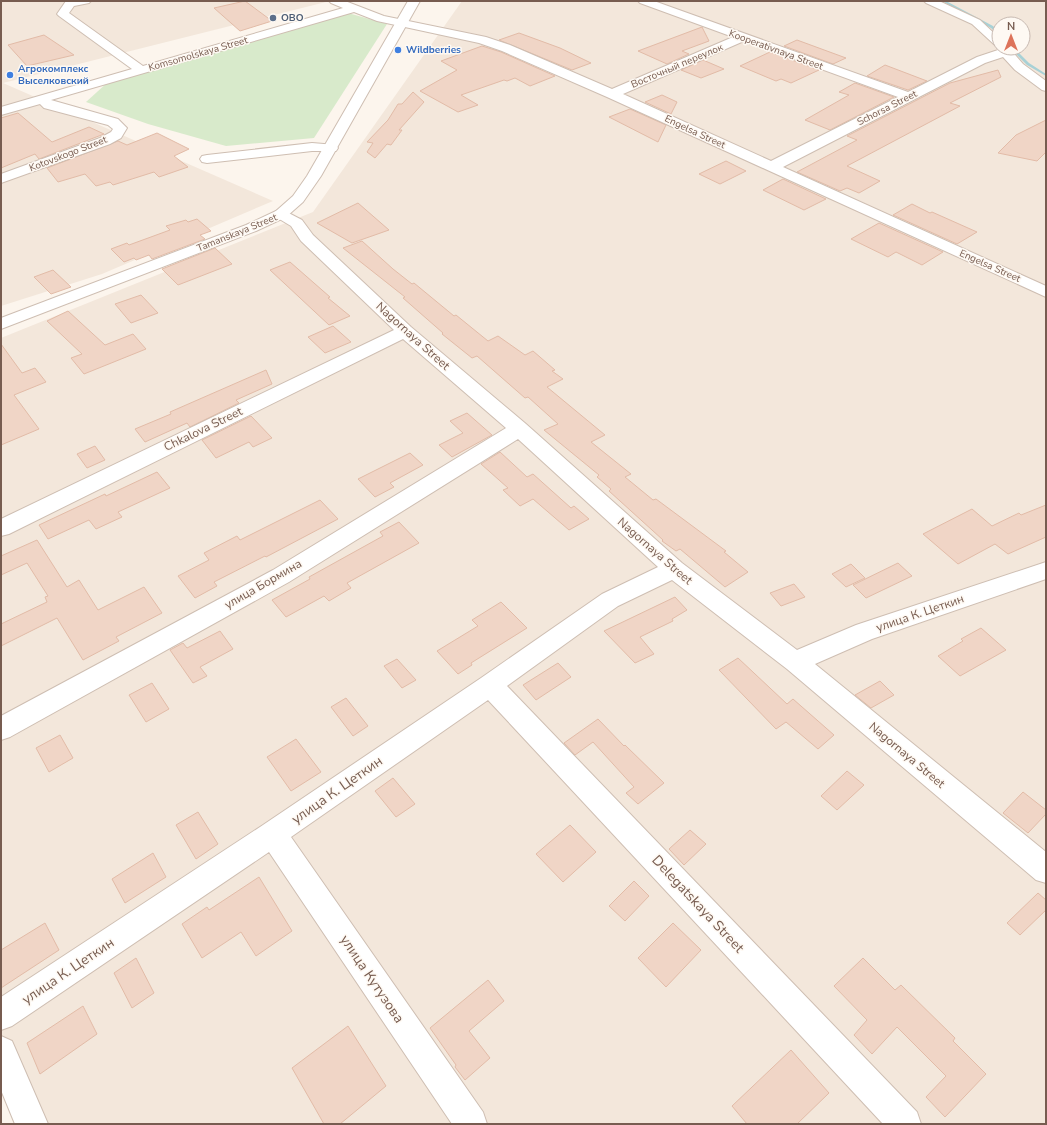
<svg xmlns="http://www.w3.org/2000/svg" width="1047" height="1125" viewBox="0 0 1047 1125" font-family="'Nunito Sans',sans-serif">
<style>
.residential{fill:#f3e7db;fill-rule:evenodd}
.green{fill:#d8eacb}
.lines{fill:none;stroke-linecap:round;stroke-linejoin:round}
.stream{fill:#a8d1d6;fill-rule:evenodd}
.building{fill:#f0d5c6;stroke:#e2bba7}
.minor-casing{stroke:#cebeb2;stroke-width:2}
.tertiary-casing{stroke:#cebeb2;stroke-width:2}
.minor{fill:#fff;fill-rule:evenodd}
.tertiary{fill:#fff;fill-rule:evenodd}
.service-dot{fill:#5c6f8a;stroke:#fef9f3;stroke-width:1.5}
.shop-dot{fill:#3f7fe0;stroke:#fef9f3;stroke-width:1.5}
.labels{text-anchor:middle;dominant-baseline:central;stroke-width:3;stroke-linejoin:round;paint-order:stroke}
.far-service-label{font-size:10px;font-weight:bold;fill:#4e5e75;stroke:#fef9f3;text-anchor:start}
.far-shop-label{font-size:10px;font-weight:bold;fill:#366cbe;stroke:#fef9f3;text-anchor:start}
.far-street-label{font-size:10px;fill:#775c50;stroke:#fef9f3}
.street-label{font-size:12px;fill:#775c50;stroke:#fef9f3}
.near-street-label{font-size:14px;fill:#775c50;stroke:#fef9f3}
</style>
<rect width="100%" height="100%" fill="#fcf5ed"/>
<path class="residential" d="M1,1H330L3,83L273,201L102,274L1,306Z
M462,1H1046V1124H35L1,1046V338L313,212ZM999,24H1023V48H999Z"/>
<path class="green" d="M348,13L387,24L314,138L226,146L148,124L86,102L108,82Z"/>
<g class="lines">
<path class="stream" d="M942,1H946L993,26L999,32V35L991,28Z
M1010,48H1014L1029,63L1046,74V76L1027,65Z"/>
</g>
<path class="building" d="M245,1L272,21L240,31L214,8Z
M702,27L709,41L682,51L689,54L667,64L638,51Z
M519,33L560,48L591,63L572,70L499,40Z
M44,35L74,55L27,66L8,45Z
M797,40L846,58L833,64L784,46Z
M482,46L501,52L555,76L530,86L515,78L507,81L504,80L461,95L478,105L458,112L420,91L457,70L441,61Z
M770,52L819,70L791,83L781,79L776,81L740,66Z
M703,60L724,69L701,78L681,70Z
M885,65L927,81L908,90L867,76Z
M998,70L1001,77L950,103L960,106L847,166L880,181L859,193L847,188L840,191L797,172L857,140L847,136L950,83Z
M855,83L894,97L830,130L805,120L849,95L839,92Z
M413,92L424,102L399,130H402L391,145L387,144L375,158L367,152L373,143L367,142L388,120L398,104H402Z
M662,95L677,102L671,114L645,102Z
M630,109L666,125L658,142L609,117Z
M18,113L52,142L89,127L104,134L39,159L35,154L1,168V118Z
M1046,120V152L1037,161L998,153L1016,135Z
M157,133L189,149L174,156L188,167L159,177L154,172L113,185L110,182L96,186L85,174L58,182L47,168L118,141L127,145Z
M726,161L746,171L720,184L699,174Z
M783,179L826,199L804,210L763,190Z
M358,203L389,230L352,243L317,223Z
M912,204L930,213L932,212L977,232L957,244L893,215Z
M197,219L211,231L200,235L205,239L152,259L149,255L136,260L134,258L124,262L111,249L127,243L129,245L170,230L166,226L186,220L188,222Z
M879,223L943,252L922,265L896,252L888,257L851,239Z
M362,241L393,269L412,284L414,283L454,316L456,315L488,341L498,336L525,355L533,351L555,370L552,371L563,379L547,387L605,435L591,442L631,474L625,477L653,500L656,499L726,551L724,552L748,572L725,587L680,549L676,551L662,541L663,540L609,491L611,489L597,477L599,475L544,430L558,424L528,397L525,398L477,356L472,358L442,334L443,333L403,298L405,297L343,248Z
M215,248L232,264L178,285L162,269Z
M290,262L330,297L328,298L350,316L329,325L270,270Z
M53,270L71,287L51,294L34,277Z
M141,295L158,313L131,323L115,304Z
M68,311L105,345L133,334L146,349L84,374L71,358L82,354L47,321Z
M333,326L351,342L325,353L308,337Z
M1,344L22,373L35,368L46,382L14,395L39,429L1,445Z
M266,370L272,384L236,400L239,403L190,427L187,423L145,442L135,429L171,414L170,412Z
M467,413L492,435L452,457L439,445L463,433L450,421Z
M251,416L272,438L253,447L249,442L216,458L202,440Z
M95,446L105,460L87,468L77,454Z
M500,452L527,477L533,474L571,508L574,506L589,519L569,530L533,499L520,506L503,490L508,488L481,464Z
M410,453L423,465L390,483L394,487L375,497L358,479Z
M157,472L170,488L118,512L122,517L96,529L89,520L48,539L39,525L105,494L106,496Z
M320,500L338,519L266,557L265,556L214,582L217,586L195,598L178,576L209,560L204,553L237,536L240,540Z
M1046,505V537L1008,554L995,544L958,564L923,534L972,509L992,526L1019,513L1021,515Z
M399,522L419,543L347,583L351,588L329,601L324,596L286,617L272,600L310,579L309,577L383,536L380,532Z
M37,540L67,587L79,580L98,610L144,587L162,613L116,637L119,641L83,660L57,618L1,646V624L47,602L45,597L48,596L27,563L1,575V556Z
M898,563L912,576L866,598L853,585Z
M851,564L865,578L846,587L832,574Z
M794,584L805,597L781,606L770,593Z
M675,597L687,610L672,619L673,621L640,637L654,654L635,663L604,631Z
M501,602L527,628L471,663L472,665L458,674L437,651L478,626L472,620Z
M981,628L1006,650L960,676L938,656L963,641L961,639Z
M220,631L233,649L200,667L207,676L193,683L170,650L183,643L187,648Z
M738,658L787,704L793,699L834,735L818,749L786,722L776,729L719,670Z
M397,659L416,680L402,688L384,666Z
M558,663L571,677L536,700L523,685Z
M880,681L894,695L871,708L855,695Z
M152,683L169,709L146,722L129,695Z
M346,698L368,726L353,736L331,707Z
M598,719L624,746L625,745L664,783L638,804L626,793L634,787L593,742L575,755L564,743Z
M60,735L73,758L49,772L36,748Z
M296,739L321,772L291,791L267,757Z
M847,771L864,785L837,810L821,796Z
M393,778L415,804L396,817L375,791Z
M1023,792L1046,810V814L1028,833L1003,813Z
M198,812L218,844L196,859L176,825Z
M570,825L596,852L563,882L536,854Z
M690,830L706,844L684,865L669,849Z
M153,853L166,877L125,903L112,879Z
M259,877L292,931L256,956L241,932L202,958L182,924L207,907L209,910Z
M634,881L649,896L625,921L609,906Z
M1038,893L1046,900V910L1020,935L1007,923Z
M45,923L59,950L1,988V950Z
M673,923L701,950L666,987L638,958Z
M136,958L154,993L132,1008L114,973Z
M863,958L895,990L901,985L955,1038L953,1041L986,1074L945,1117L926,1097L946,1076L897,1027L872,1054L854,1035L867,1020L834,986Z
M488,980L504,1001L469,1031L490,1058L465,1080L455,1067L456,1065L430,1028Z
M83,1006L97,1034L40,1074L27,1043Z
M348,1026L386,1086L340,1124H324L292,1068Z
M791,1050L829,1093L797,1124H747L732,1106Z"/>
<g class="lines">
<defs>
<path id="minor" d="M66,1H91L89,3L74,6L69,13L143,66L343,8L331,3L329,1H345L384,16L486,37L510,45L612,89L733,37L640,3L638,1H654L908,92L977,57L998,50L997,47L972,24L926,3L924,1H939L980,20L999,38V48H1009L1023,64L1046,81V91L1042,90L1015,70L1003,57L985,63L783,167L1046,286V297L607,97L502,51L479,43L377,21L354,12L51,100L118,119L127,128L121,138L110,144L1,183V174L100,138L111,132L113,129L108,125L44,108L40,104L1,115V107L132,69L59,16L57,14ZM744,41L898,97L771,161L623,94Z
M312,143L336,145L338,148L336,151H312L207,163L202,162L200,159L202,156L207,155Z
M281,209L302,220L313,235L411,327L526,424L682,563L797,650L856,625L1046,562V579L872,639L815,664L1046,852V883L1036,880L787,669L672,580L618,606L507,686L917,1112L921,1124H883L488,700L291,837L483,1112L487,1124H452L269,852L12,1026L1,1030V997L263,825L481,678L602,594L658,567L518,439L289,582L10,737L1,740V716L273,570L506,428L403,339L9,534L1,536V519L394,330L301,241L291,226L276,217L273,214L276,211Z"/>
<path id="tertiary" d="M408,1H420L321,176L303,202L286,217L256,231L1,329V318L246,225L276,211L293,196L307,176Z
M1,1036L12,1041L48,1124H15L1,1090Z"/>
</defs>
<use href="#minor" class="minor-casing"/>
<use href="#tertiary" class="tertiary-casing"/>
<use href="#minor" class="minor"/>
<use href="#tertiary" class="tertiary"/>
</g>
<circle class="service-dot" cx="273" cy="18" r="4"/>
<g class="shop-dot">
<circle cx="398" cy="50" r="4"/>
<circle cx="10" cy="75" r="4"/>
</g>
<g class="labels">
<g class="far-service-label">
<text x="281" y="18">ОВО</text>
</g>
<g class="far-shop-label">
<text x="406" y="50">Wildberries</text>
<text x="18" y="69">Агрокомплекс<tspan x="18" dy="12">Выселковский</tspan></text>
</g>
<g class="far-street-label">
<text transform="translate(776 50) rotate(20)">Kooperativnaya Street</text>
<text transform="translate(198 54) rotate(-16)">Komsomolskaya Street</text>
<text transform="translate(677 66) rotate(-23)">Восточный переулок</text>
<text transform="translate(887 108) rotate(-27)">Schorsa Street</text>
<text transform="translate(695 132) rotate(25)">Engelsa Street</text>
<text transform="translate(68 154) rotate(-21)">Kotovskogo Street</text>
<text transform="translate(237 233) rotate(-22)">Tamanskaya Street</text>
<text transform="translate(990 266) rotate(24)">Engelsa Street</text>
</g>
<g class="street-label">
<text transform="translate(413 336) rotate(42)">Nagornaya Street</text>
<text transform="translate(203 429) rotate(-26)">Chkalova Street</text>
<text transform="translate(655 551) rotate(41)">Nagornaya Street</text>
<text transform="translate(263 584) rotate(-30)">улица Бормина</text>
<text transform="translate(920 613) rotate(-19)">улица К. Цеткин</text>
<text transform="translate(907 755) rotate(40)">Nagornaya Street</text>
</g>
<g class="near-street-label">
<text transform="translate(337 790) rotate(-35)">улица К. Цеткин</text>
<text transform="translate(698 904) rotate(47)">Delegatskaya Street</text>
<text transform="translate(68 971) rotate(-34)">улица К. Цеткин</text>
<text transform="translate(372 979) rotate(56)">улица Кутузова</text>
</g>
</g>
<rect width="1047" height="1125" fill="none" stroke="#775c50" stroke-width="4"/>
<g transform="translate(1011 36)"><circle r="19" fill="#fef9f3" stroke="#c8bab2"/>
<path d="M0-3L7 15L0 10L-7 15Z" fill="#dd735a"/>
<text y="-6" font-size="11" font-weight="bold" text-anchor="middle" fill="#775c50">N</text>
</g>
</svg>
